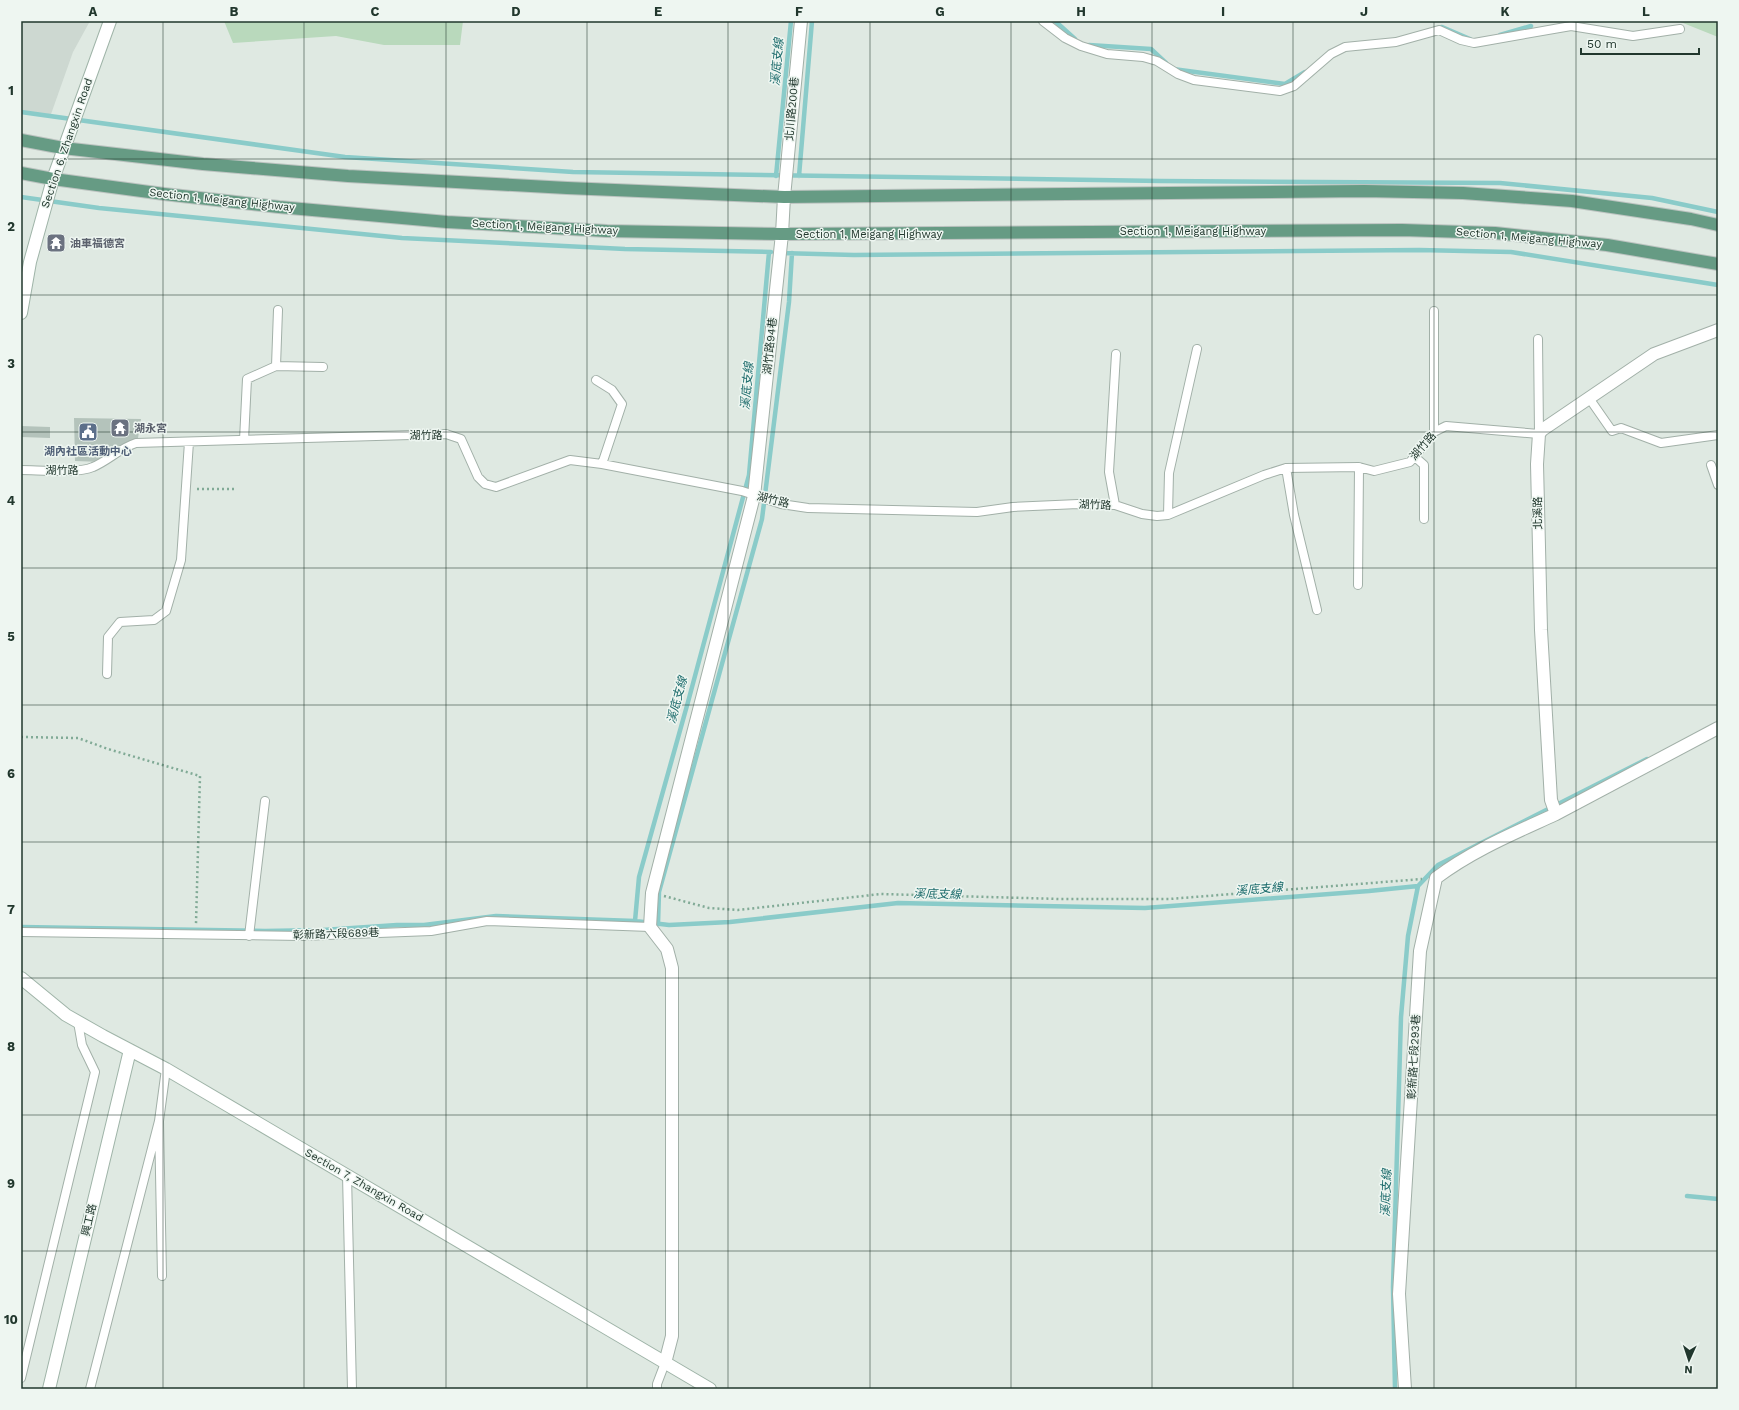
<svg xmlns="http://www.w3.org/2000/svg" width="1739" height="1410" viewBox="0 0 1739 1410" font-family="'Work Sans','Noto Sans TC',sans-serif">
<style>
.built{fill:#cdd8d1}
.green{fill:#b9d9bc}
.lines{fill:none;stroke-linecap:round;stroke-linejoin:round}
.stream{stroke:#8acbc9;stroke-width:4.5}
.building{fill:#b4c3bb}
.lane-casing{stroke:#a2b0a8;stroke-width:10}
.street-casing{stroke:#a2b0a8;stroke-width:14}
.secondary-casing{stroke:#9fb4a8;stroke-width:14}
.primary-casing{stroke:#bcc3c0;stroke-width:14}
.path{stroke:#81aa96;stroke-width:2.5;stroke-dasharray:2 3;stroke-linecap:butt}
.lane{stroke:#fff;stroke-width:8}
.street{stroke:#fff;stroke-width:12}
.secondary{stroke:#fff;stroke-width:12}
.primary{stroke:#669b84;stroke-width:12}
.grid{fill:none;stroke:#21372d;stroke-width:1;stroke-opacity:0.55}
.labels{text-anchor:middle;dominant-baseline:central;stroke-width:3;stroke-linejoin:round;paint-order:stroke}
.street-label{font-size:11px;fill:#21372d;stroke:#eef6f1}
.worship-label{font-size:11px;font-weight:bold;fill:#5b616d;stroke:#eef6f1;text-anchor:start}
.service-label{font-size:11px;font-weight:bold;fill:#4e5e75;stroke:#eef6f1}
.water-label{font-size:12px;font-style:italic;fill:#206e6e;stroke:#eef6f1}
.neatline{fill:none;stroke:#21372d;stroke-width:1.5}
.grid-label{font-size:13px;text-anchor:middle;font-weight:bold;fill:#21372d}
</style>
<rect width="100%" height="100%" fill="#dfe9e2"/>
<path class="built" d="M21,21H90L73,52L50,117L21,111Z"/>
<path class="green" d="M224,21H463L460,45H384L336,36L233,43Z
M1678,21H1718V37Z"/>
<g class="lines">
<path class="stream" d="M1055,21L1075,39
M1438,28L1442,27L1470,39
M1500,35L1531,26
M1089,45L1151,49L1166,63
M1173,69L1285,84L1305,72
M21,112L345,157L573,172L1161,181L1500,183L1652,198L1718,212
M776,176L791,21
M799,176L812,21
M21,197L99,208L402,238L625,249L771,252
M769,252L749,475L688,702L639,877L635,921L669,925L730,922L898,903L1145,908L1369,891L1418,886L1408,936L1401,1017L1393,1287L1395,1389
M780,253L854,255L1419,250L1511,252L1718,285
M1418,886L1438,865L1647,759
M658,924L659,892L762,519L789,302L792,253
M21,927L265,931L323,930L397,925H424L496,916L635,921
M1687,1196L1718,1199"/>
</g>
<path class="building" d="M59,236L66,243L58,250L51,243Z
M74,418L141,419L138,438L102,462L75,461Z
M21,426L50,427V438L21,437Z"/>
<g class="lines">
<defs>
<path id="lane" d="M1043,21L1065,38L1081,46L1107,54L1143,57L1157,61L1178,74L1194,80L1280,91L1294,86L1331,54L1345,47L1396,42L1439,30L1461,40L1474,43L1571,26L1633,36L1680,29
M276,366L278,310
M596,380L612,390L622,404L602,464
M1589,398L1612,431L1621,428L1661,443L1718,435
M1434,432V311
M244,440L247,379L276,366L323,367
M1415,457L1424,465V519
M1711,465L1718,485
M1286,468L1294,515L1317,610
M21,470C39,470 77,474 93,467C108,461 120,448 136,443L446,434L461,439L478,477L485,484L496,487L570,460L602,464L742,491L781,504L808,508L977,512L1013,507L1078,504L1115,505L1142,514L1157,516L1168,515L1264,475L1286,468L1359,467L1374,471L1410,462L1434,432L1446,426L1539,434L1538,339
M1115,505L1109,472L1116,354
M1168,515L1169,473L1197,349
M1358,585L1359,467
M107,674L108,637L120,622L154,620L166,611L181,560L189,442
M21,932L301,936L431,931L487,921L650,927
M249,936L265,801
M347,1175L352,1389
M162,1276L159,1121L166,1069
M21,1378L95,1072L82,1045L78,1022
M90,1389L159,1121
M657,1389V1384L665,1363"/>
<path id="street" d="M1556,814L1718,728
M665,1363L672,1336V968L667,949L650,927L652,893L754,496L782,234L784,197L801,21
M1405,1389L1399,1294L1420,951L1436,878C1473,850 1515,833 1556,814L1551,800L1541,630L1537,464L1539,434L1542,430L1654,354L1718,330"/>
<path id="secondary" d="M21,313L30,262L53,179L110,21
M21,978L66,1015L103,1036L166,1069L710,1389
M49,1389L130,1050"/>
<path id="primary" d="M21,140L63,148L203,164L348,176L567,188L784,197L1364,191L1463,193L1572,201L1691,219L1718,225
M21,173L53,179L164,194L279,207L447,222L607,231L782,234L1402,230L1495,233L1607,245L1718,264"/>
</defs>
<use href="#lane" class="lane-casing"/>
<use href="#street" class="street-casing"/>
<use href="#secondary" class="secondary-casing"/>
<use href="#primary" class="primary-casing"/>
<path class="path" d="M197,489H235
M21,737L78,738L108,749L200,776L196,924
M664,896L709,908L738,910L881,894L1060,899H1169L1422,879"/>
<use href="#lane" class="lane"/>
<use href="#street" class="street"/>
<use href="#secondary" class="secondary"/>
<use href="#primary" class="primary"/>
</g>
<path class="grid" d="M163,21V1389M304,21V1389M446,21V1389M587,21V1389M728,21V1389M870,21V1389M1011,21V1389M1152,21V1389M1293,21V1389M1434,21V1389M1576,21V1389M21,159H1718M21,295H1718M21,432H1718M21,568H1718M21,705H1718M21,842H1718M21,978H1718M21,1115H1718M21,1251H1718"/>
<defs>
<symbol id="temple-square" viewBox="-11 -11 22 22"><rect x="-9" y="-9" width="18" height="18" rx="4" fill="#6b7280" stroke="#eef6f1"/><path d="M0-6L5-2H3V0L6.5 2.5H4V6H1.5V3h-3V6H-4V2.5H-6.5L-3 0V-2H-5Z" fill="#fff"/></symbol>
<symbol id="civic-square" viewBox="-11 -11 22 22"><rect x="-9" y="-9" width="18" height="18" rx="4" fill="#5c6f8a" stroke="#eef6f1"/><path d="M-.6-6.5H3V-4.5H.6V-3L4-1V1h2V6H-6V1h2V-1L-.6-3ZM-1.2 2.5V6h2.4V2.5Z" fill="#fff"/></symbol>
</defs>
<g fill-rule="evenodd">
<use href="#temple-square" x="45" y="232" width="22" height="22"/>
<use href="#temple-square" x="109" y="417" width="22" height="22"/>
<use href="#civic-square" x="77" y="421" width="22" height="22"/>
</g>
<g class="labels">
<g class="street-label">
<text transform="translate(792 109) rotate(-85)">北川路200巷</text>
<text transform="translate(67 143) rotate(-71)">Section 6, Zhangxin Road</text>
<text transform="translate(222 200) rotate(6)">Section 1, Meigang Highway</text>
<text transform="translate(545 227) rotate(3)">Section 1, Meigang Highway</text>
<text x="1193" y="231">Section 1, Meigang Highway</text>
<text x="869" y="234">Section 1, Meigang Highway</text>
<text transform="translate(1529 238) rotate(5)">Section 1, Meigang Highway</text>
<text transform="translate(770 346) rotate(-84)">湖竹路94巷</text>
<text x="426" y="435">湖竹路</text>
<text transform="translate(1423 446) rotate(-49)">湖竹路</text>
<text x="62" y="470">湖竹路</text>
<text transform="translate(773 500) rotate(14)">湖竹路</text>
<text transform="translate(1095 505) rotate(2)">湖竹路</text>
<text transform="translate(1538 513) rotate(-91)">北溪路</text>
<text transform="translate(336 934) rotate(-2)">彰新路六段689巷</text>
<text transform="translate(1414 1057) rotate(-87)">彰新路七段293巷</text>
<text transform="translate(364 1185) rotate(30)">Section 7, Zhangxin Road</text>
<text transform="translate(89 1220) rotate(-77)">興工路</text>
</g>
<g class="worship-label">
<text x="70" y="243">油車福德宮</text>
<text x="134" y="428">湖永宮</text>
</g>
<g class="service-label">
<text x="88" y="451">湖內社區活動中心</text>
</g>
<g class="water-label">
<text transform="translate(777 62) rotate(-85)">溪底支線</text>
<text transform="translate(747 386) rotate(-85)">溪底支線</text>
<text transform="translate(677 700) rotate(-75)">溪底支線</text>
<text transform="translate(1259 889) rotate(-5)">溪底支線</text>
<text transform="translate(937 894) rotate(1)">溪底支線</text>
<text transform="translate(1386 1193) rotate(-88)">溪底支線</text>
</g>
</g>
<rect width="1739" height="1410" fill="none" stroke="#eef6f1" stroke-width="44"/>
<g transform="translate(1689 1360) rotate(183)" stroke="#eef6f1" stroke-width="3" paint-order="stroke">
<path d="M0-3L7 15L0 10L-7 15Z" fill="#21372d"/>
<text y="-6" font-size="11" font-weight="bold" text-anchor="middle" fill="#21372d">N</text>
</g>
<path d="M1581 48v6h118v-6" fill="none" stroke="#21372d" stroke-width="2"/>
<text x="1587" y="48" font-size="12" fill="#21372d" stroke="#eef6f1" stroke-width="3" paint-order="stroke">50 m</text>
<rect x="22" y="22" width="1695" height="1366" class="neatline"/>
<g class="grid-label">
<text x="93" y="16">A</text>
<text x="234" y="16">B</text>
<text x="375" y="16">C</text>
<text x="516" y="16">D</text>
<text x="658" y="16">E</text>
<text x="799" y="16">F</text>
<text x="940" y="16">G</text>
<text x="1081" y="16">H</text>
<text x="1223" y="16">I</text>
<text x="1364" y="16">J</text>
<text x="1505" y="16">K</text>
<text x="1646" y="16">L</text>
<text x="11" y="95">1</text>
<text x="11" y="231">2</text>
<text x="11" y="368">3</text>
<text x="11" y="505">4</text>
<text x="11" y="641">5</text>
<text x="11" y="778">6</text>
<text x="11" y="914">7</text>
<text x="11" y="1051">8</text>
<text x="11" y="1188">9</text>
<text x="11" y="1324">10</text>
</g>
</svg>
